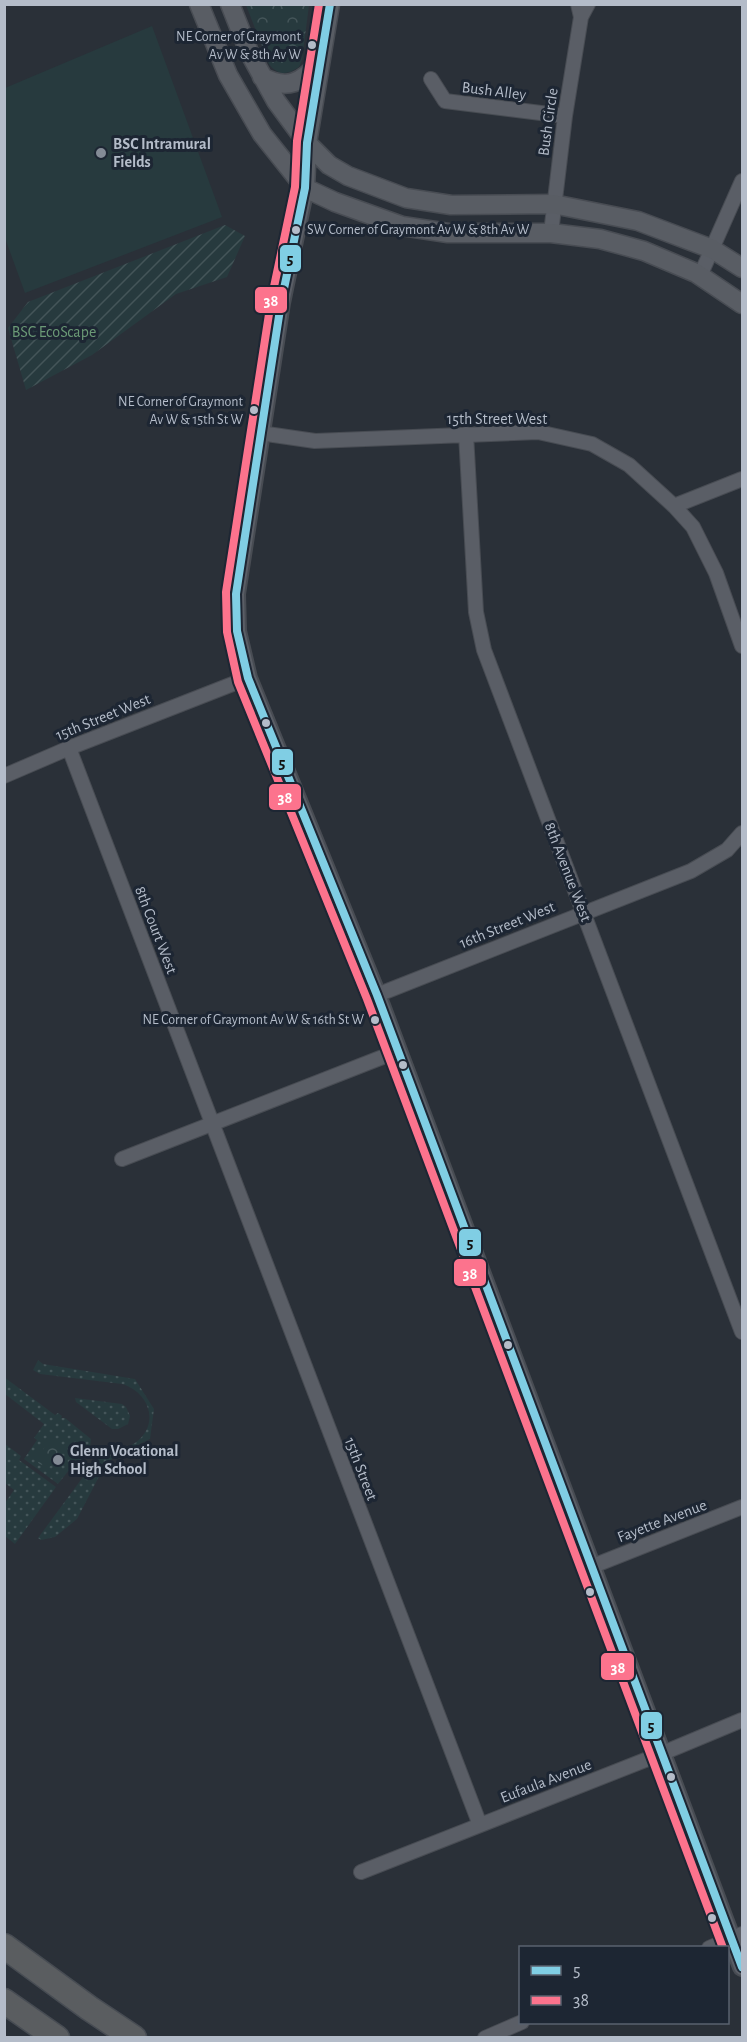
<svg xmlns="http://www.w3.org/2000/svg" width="747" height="2042" viewBox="0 0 747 2042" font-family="'Alegreya Sans',sans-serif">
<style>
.grass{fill:url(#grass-dots)}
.park{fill:url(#park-crowns)}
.garden{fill:url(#garden-furrows)}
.pitch{fill:#273a3e}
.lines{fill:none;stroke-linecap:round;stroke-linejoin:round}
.minor-casing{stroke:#484c53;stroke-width:16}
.tertiary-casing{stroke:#484c53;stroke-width:20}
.secondary-casing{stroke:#484c53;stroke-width:21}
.motorway-casing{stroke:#474c53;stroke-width:27}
.minor{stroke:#5a5e66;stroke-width:14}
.tertiary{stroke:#5a5e66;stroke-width:16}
.secondary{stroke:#595d64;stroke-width:18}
.motorway{stroke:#5a5d60;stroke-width:24}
.bus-1-casing{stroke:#1d2633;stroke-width:12}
.bus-2-casing{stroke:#1d2633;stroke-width:12}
.bus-1{stroke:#80cee4;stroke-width:8}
.bus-2{stroke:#fc738d;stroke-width:8}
.bus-dot{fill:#b4bcc9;stroke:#1d2633;stroke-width:2}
.poi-dot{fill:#848b96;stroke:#1d2633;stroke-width:2}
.labels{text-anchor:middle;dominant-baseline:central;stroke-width:6;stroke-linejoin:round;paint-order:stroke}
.bus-label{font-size:14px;fill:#b4bcc9;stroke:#1d2633;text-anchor:end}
.street-label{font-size:16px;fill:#b4bcc9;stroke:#1d2633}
.poi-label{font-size:16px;font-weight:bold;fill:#b4bcc9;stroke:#1d2633;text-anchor:start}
.park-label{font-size:16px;fill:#6b9a76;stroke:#1d2633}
.line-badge{stroke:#1d2633;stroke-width:2}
.badge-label{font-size:16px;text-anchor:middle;font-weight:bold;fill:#fff}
.pale-badge-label{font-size:16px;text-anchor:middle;font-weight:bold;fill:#111}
</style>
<defs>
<pattern id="grass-dots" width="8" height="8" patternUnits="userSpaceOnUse" patternTransform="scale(1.5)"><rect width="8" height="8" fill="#273a3e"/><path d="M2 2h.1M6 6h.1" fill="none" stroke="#445559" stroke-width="1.8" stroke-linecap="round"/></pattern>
<pattern id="park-crowns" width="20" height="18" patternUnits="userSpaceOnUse" patternTransform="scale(1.5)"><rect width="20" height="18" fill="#273a3e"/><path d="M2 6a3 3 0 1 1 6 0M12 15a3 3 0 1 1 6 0" fill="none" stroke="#445559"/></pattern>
<pattern id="garden-furrows" width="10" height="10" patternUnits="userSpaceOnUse" patternTransform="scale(1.5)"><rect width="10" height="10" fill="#273a3e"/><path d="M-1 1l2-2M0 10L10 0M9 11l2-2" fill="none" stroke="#445559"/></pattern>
</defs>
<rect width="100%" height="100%" fill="#2a3038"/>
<path class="grass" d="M38,1360L43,1364L135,1379L154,1409L150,1439L117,1455L105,1465L77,1519L55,1537L41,1540L38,1538L100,1454C111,1448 125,1450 135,1443C161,1424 149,1392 122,1384L40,1374L33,1370Z
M4,1377L55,1415L58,1413L62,1416L61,1418H65L91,1439L90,1448L76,1467L73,1465L58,1484L24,1459L37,1440L34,1438L44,1424L5,1394Z
M75,1398L122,1404L126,1407L130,1416L128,1424L118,1429H112L76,1402Z
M5,1444L21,1456L19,1460L56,1487L15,1544L5,1536V1503L14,1490L5,1483Z"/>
<path class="park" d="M246,5H309L302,60L299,67C287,75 278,76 269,64Z
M49,1439H56L62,1445L53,1460V1464L49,1467L39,1464L34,1454L38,1450H43Z"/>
<path class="garden" d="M225,225L245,236L227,277L176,294L92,355L26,390L8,328L28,302Z"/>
<path class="pitch" d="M152,26L222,217L25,293L5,238V88Z"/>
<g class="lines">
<defs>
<path id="minor" d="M578,4L581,17L588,4
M431,79L445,101L565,116
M551,233L565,116L581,17
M700,276L742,181
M260,433L315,441L538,432L592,444L629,465L674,506L693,527L716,573L742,646
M466,434L476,612L484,650L742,1332
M674,506L742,479
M69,748L480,1825
M4,776L69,748L248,678
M377,995L691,871L727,850L742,833
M122,1159L398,1051
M593,1566L742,1507
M361,1872L663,1753L742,1720
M709,1948L742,1934
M485,2038L522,2022"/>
<path id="tertiary" d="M305,188L281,303L236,594L237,631L248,678L377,995L742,1967"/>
<path id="secondary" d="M199,4L228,75L262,134L305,188L335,202L402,226L448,233H551L600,239L644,251L696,273L742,304
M230,4L249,52L276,101L307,143L329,165L348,176L406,198L451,205L553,204L638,221L712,249L742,268
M262,77C288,91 302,82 320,62
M305,188L307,143L330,4"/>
<path id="motorway" d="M4,1946L89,2008L134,2038
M4,2001L57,2038"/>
</defs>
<use href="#minor" class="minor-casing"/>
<use href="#tertiary" class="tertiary-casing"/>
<use href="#secondary" class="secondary-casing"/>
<use href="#motorway" class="motorway-casing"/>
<use href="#minor" class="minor"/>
<use href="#tertiary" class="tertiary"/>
<use href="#secondary" class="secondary"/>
<use href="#motorway" class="motorway"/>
<defs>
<path id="bus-1" d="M330,4L307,143L305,188L281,303L236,594L237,631L248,678L377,995L742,1967"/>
<path id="bus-2" d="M319,4L297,141L295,187L271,301L226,592L227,632L238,682L367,999L723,1948"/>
</defs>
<use href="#bus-1" class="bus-1-casing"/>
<use href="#bus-2" class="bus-2-casing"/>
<use href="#bus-1" class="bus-1"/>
<use href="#bus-2" class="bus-2"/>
</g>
<g class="bus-dot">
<circle cx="312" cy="45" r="5"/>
<circle cx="296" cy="230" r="5"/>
<circle cx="254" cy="410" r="5"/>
<circle cx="266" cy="723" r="5"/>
<circle cx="375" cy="1020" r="5"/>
<circle cx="403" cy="1065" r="5"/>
<circle cx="508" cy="1345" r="5"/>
<circle cx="590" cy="1592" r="5"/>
<circle cx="671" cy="1777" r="5"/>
<circle cx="712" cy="1918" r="5"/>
</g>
<g class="poi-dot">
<circle cx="101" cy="153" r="6"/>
<circle cx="58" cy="1460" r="6"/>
</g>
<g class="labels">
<g class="bus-label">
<text x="301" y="37">NE Corner of Graymont<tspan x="301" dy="18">Av W &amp; 8th Av W</tspan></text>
<text x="307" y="230" text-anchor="start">SW Corner of Graymont Av W &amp; 8th Av W</text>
<text x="243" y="402">NE Corner of Graymont<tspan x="243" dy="18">Av W &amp; 15th St W</tspan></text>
<text x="364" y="1020">NE Corner of Graymont Av W &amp; 16th St W</text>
</g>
<g class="street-label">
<text transform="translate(494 91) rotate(7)">Bush Alley</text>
<text transform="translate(548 122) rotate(-82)">Bush Circle</text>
<text x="497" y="419">15th Street West</text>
<text transform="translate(103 717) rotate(-22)">15th Street West</text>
<text transform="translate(568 872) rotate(69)">8th Avenue West</text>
<text transform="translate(507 925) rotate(-22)">16th Street West</text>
<text transform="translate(156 930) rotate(69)">8th Court West</text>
<text transform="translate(361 1469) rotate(69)">15th Street</text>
<text transform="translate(662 1521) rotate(-21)">Fayette Avenue</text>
<text transform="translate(546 1781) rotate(-21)">Eufaula Avenue</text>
</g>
<g class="poi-label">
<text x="113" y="144">BSC Intramural<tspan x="113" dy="18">Fields</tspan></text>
<text x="70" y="1451">Glenn Vocational<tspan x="70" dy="18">High School</tspan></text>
</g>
<g class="park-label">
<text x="54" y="332">BSC EcoScape</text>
</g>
</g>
<g class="line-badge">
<rect x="279" y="244" width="23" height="29" rx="6" fill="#80cee4"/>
<rect x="254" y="286" width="34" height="28" rx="6" fill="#fc738d"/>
<rect x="271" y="748" width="23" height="28" rx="6" fill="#80cee4"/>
<rect x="268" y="783" width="34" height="28" rx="6" fill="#fc738d"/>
<rect x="458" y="1228" width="24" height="29" rx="6" fill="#80cee4"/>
<rect x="453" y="1258" width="34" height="29" rx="6" fill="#fc738d"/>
<rect x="600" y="1652" width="35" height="29" rx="6" fill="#fc738d"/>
<rect x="640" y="1711" width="23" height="29" rx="6" fill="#80cee4"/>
</g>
<g class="badge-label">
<text x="271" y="306">38</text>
<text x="285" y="803">38</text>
<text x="470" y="1279">38</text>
<text x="618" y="1673">38</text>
</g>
<g class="pale-badge-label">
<text x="290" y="264">5</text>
<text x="282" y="768">5</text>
<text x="470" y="1248">5</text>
<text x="651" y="1731">5</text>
</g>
<rect width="747" height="2042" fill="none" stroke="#b4bcc9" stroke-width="12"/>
<rect x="519" y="1946" width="210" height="78" fill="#1d2633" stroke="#59626f" stroke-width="1.5"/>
<rect x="531" y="1966" width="30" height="9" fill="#80cee4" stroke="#59626f" stroke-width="1.5"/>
<text x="573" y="1976" font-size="18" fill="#b4bcc9">5</text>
<rect x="531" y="1996" width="30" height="9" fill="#fc738d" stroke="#59626f" stroke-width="1.5"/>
<text x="573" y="2006" font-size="18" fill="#b4bcc9">38</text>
</svg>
